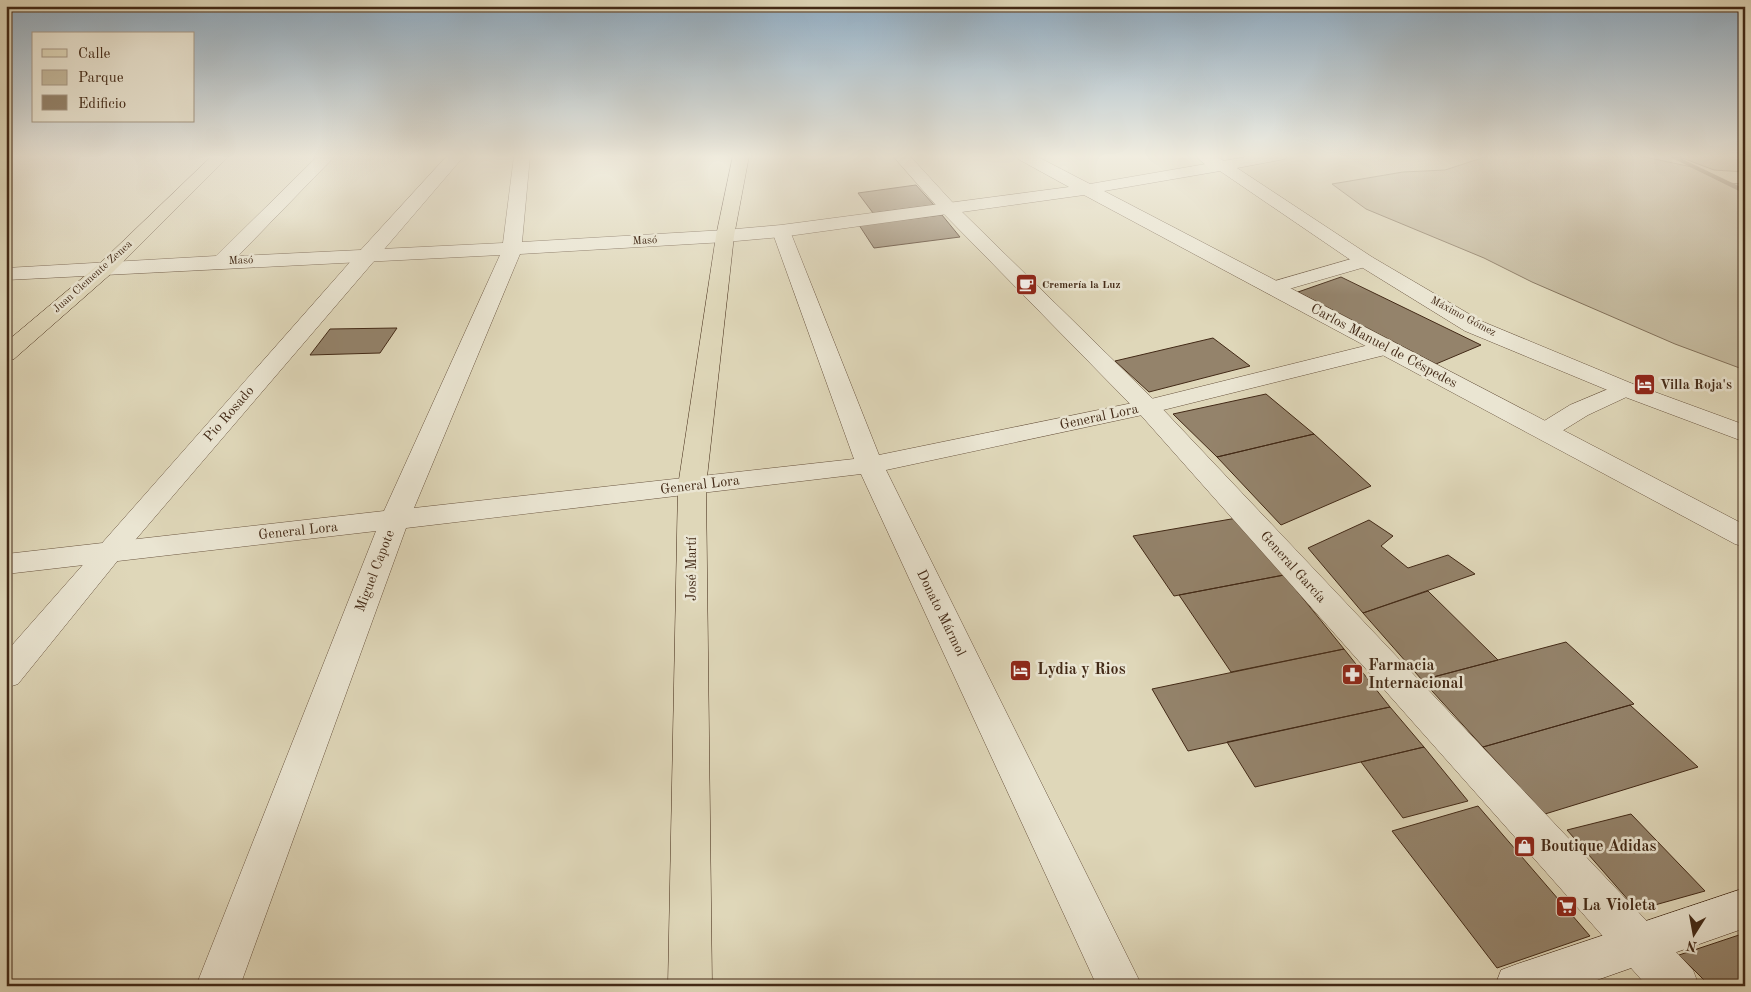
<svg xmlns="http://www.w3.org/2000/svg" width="1751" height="992" viewBox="0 0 1751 992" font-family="'Old Standard TT',serif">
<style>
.green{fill:#c4b99d;stroke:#83715a}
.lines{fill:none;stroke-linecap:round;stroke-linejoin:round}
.stream{fill:#806e57;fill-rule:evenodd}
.building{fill:#94836b;stroke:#422916}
.pedestrian-casing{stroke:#69543f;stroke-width:1}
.minor-casing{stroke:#69543f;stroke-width:1}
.tertiary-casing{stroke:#69543f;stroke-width:1}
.secondary-casing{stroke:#422916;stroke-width:1}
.primary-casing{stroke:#422916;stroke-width:1}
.pedestrian{fill:#eae5d2;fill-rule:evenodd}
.minor{fill:#eae5d2;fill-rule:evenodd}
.tertiary{fill:#eae5d2;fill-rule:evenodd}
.secondary{fill:#eae5d2;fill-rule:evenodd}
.primary{fill:#dfd7b9;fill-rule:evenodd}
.labels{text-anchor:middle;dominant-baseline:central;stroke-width:5;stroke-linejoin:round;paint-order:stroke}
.far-street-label{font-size:11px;fill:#422916;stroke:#eae5d2}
.far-poi-label{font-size:11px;font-weight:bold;fill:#422916;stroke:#eae5d2;text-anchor:start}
.street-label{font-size:14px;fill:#422916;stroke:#eae5d2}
.poi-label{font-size:14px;font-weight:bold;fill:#422916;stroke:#eae5d2;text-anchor:start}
.near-poi-label{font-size:16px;font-weight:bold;fill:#422916;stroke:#eae5d2;text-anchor:start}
</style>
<rect width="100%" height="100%" fill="#dfd7b9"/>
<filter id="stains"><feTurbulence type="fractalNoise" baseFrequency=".004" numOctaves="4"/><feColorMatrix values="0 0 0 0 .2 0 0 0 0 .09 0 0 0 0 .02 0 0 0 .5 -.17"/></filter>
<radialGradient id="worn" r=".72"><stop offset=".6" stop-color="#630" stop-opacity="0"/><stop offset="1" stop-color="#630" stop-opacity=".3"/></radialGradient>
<path class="green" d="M1488,156H1640L1692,167L1725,183L1745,184V370L1675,344L1532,282L1484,258L1366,209L1332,184L1403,172L1445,170Z
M1677,156H1745V172L1714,170Z"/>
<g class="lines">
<path class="stream" d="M1668,156H1676L1745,189V194Z"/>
</g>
<path class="building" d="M916,185L934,205L873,213L858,193Z
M942,215L960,237L874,248L859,225Z
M1341,277L1481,345L1436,364L1298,292Z
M397,328L380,353L310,355L330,329Z
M1213,338L1250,366L1149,392L1115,361Z
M1266,394L1314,434L1217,457L1173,414Z
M1314,434L1371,486L1281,525L1217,457Z
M1237,518L1284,575L1174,596L1133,536Z
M1369,520L1393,536L1381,546L1408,568L1448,555L1475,574L1363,613L1308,548Z
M1284,575L1344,649L1231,672L1179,595Z
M1428,591L1498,660L1422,680L1363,613Z
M1566,642L1634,704L1483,747L1422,680Z
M1344,649L1390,707L1188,751L1152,689Z
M1630,705L1698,767L1545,814L1483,747Z
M1390,707L1424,747L1255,787L1227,742Z
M1424,747L1468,801L1403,818L1361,762Z
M1478,806L1590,936L1497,968L1392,831Z
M1631,814L1705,891L1637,910L1567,830Z
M1745,933V986H1710L1679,955Z"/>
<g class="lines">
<defs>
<path id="pedestrian" d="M893,156H910L954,204L1156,402L1693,970L1699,986H1647L1138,412L942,212Z
M1625,382L1633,384L1637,389L1633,394L1588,415L1554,436L1545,439L1536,436L1532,431L1536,426L1570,405Z"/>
<path id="minor" d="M318,156H335L238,256L503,243L514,156H530L522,242L725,230L732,232L734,236L732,240L725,242L520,254L414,508L854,459L772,231L774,227H788L790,231L879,455L1147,400L1385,341L1393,343L1396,348L1393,353L1147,414L886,470L1142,986H1097L861,474L406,528L240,986H196L376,531L6,574V554L384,511L500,255L6,280V268L216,256Z
M1196,156H1216L1231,166L1229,169C1219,172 1202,165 1196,156Z
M1365,255L1372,257L1375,261L1372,265L1275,293L1268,291L1265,287L1268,283Z"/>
<path id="tertiary" d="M447,156H464L119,559L18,684L6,688V652L358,253Z
M1016,156H1036L1090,184L1252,156H1287L1285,159L1237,168L1372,257L1481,321L1633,384L1745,425V442L1617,394L1465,331L1358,265L1220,171L1104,191L1745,525V547L1735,544L1084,195L781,237L725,242L718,240L716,236L718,232L725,230L781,225L1069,187L1018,159Z"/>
<path id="secondary" d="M1745,888V928L1580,986H1495L1501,970L1517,964Z"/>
<path id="primary" d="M212,156H229L113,272L14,359L6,361V342L99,264Z
M733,156H749L734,236L706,486L712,986H668L678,486L716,236Z"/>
</defs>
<use href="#pedestrian" class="pedestrian-casing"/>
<use href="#minor" class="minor-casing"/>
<use href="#tertiary" class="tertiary-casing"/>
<use href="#secondary" class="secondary-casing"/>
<use href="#primary" class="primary-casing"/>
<use href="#pedestrian" class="pedestrian"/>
<use href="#minor" class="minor"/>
<use href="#tertiary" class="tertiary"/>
<use href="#secondary" class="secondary"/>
<use href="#primary" class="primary"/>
</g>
<linearGradient id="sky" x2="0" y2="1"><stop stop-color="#8faabf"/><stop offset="0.53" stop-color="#f1ede0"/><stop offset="1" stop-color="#f1ede0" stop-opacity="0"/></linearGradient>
<rect width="1751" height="295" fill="url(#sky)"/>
<defs>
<symbol id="cafe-square" viewBox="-11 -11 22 22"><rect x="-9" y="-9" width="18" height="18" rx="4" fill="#8f2418" stroke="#eae5d2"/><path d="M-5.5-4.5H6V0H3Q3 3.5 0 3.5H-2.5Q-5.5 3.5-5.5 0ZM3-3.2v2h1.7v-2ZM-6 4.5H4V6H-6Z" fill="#fff"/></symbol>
<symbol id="hotel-square" viewBox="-11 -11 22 22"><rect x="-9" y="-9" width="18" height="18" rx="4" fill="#8f2418" stroke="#eae5d2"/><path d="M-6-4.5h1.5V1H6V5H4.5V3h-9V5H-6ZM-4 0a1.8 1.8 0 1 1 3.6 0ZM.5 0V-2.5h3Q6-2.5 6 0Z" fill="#fff"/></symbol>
<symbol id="pharmacy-square" viewBox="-11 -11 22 22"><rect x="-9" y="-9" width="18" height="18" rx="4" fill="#8f2418" stroke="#eae5d2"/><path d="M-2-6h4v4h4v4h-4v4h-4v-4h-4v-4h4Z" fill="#fff"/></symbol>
<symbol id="shop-square" viewBox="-11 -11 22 22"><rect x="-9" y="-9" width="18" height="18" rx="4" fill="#8f2418" stroke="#eae5d2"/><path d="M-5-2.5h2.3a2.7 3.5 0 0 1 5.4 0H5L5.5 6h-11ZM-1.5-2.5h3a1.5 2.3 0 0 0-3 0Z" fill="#fff"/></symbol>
<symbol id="supermarket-square" viewBox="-11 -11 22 22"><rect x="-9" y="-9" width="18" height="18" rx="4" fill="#8f2418" stroke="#eae5d2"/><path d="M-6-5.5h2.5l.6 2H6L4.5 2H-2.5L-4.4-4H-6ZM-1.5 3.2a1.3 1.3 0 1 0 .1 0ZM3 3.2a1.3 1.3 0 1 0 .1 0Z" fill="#fff"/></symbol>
</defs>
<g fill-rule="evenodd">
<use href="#cafe-square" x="1014" y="272" width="25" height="25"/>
<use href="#hotel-square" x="1632" y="372" width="25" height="25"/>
<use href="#hotel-square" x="1008" y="658" width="25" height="25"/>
<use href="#pharmacy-square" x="1340" y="662" width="25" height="25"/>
<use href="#shop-square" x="1512" y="834" width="25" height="25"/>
<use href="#supermarket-square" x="1554" y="894" width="25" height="25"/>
</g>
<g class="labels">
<g class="far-street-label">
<text transform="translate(645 241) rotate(-3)">Masó</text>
<text transform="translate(241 261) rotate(-2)">Masó</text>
<text transform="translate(93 277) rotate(-42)">Juan Clemente Zenea</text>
<text transform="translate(1463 317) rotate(28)">Máximo Gómez</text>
</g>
<g class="far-poi-label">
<text x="1042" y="285">Cremería la Luz</text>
</g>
<g class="street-label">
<text transform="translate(1384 346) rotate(28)">Carlos Manuel de Céspedes</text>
<text transform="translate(229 414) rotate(-49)">Pio Rosado</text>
<text transform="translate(1099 417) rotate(-12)">General Lora</text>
<text transform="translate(700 485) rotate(-7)">General Lora</text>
<text transform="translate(298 531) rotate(-6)">General Lora</text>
<text transform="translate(1293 567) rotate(48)">General García</text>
<text transform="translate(692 569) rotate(-90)">José Martí</text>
<text transform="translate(375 571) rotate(-69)">Miguel Capote</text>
<text transform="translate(941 613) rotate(64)">Donato Mármol</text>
</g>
<g class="poi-label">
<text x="1660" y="385">Villa Roja's</text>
</g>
<g class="near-poi-label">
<text x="1368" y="666">Farmacia<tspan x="1368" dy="18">Internacional</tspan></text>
<text x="1037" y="670">Lydia y Rios</text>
<text x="1540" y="847">Boutique Adidas</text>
<text x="1582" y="906">La Violeta</text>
</g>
</g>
<rect width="1751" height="992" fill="none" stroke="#dfd7b9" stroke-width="25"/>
<rect x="8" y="8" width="1736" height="977" fill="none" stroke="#422916" stroke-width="2.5"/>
<rect x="12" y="12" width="1726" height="967" fill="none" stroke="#422916"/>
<rect x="32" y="32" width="162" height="90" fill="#eae5d2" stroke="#a79a87"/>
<rect x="42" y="49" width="25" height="8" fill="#dfd7b9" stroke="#a79a87"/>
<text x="78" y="58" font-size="15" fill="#422916">Calle</text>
<rect x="42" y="70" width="25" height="15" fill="#c4b99d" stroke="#a79a87"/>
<text x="78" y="82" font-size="15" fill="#422916">Parque</text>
<rect x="42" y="95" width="25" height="15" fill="#94836b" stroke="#a79a87"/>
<text x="78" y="108" font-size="15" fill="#422916">Edificio</text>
<g transform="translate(1694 934) rotate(191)" stroke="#eae5d2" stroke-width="4" paint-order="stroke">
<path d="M0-4L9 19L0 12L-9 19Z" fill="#422916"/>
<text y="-8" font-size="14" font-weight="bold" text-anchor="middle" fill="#422916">N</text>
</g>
<rect width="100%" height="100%" filter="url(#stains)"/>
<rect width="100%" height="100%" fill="url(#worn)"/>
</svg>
